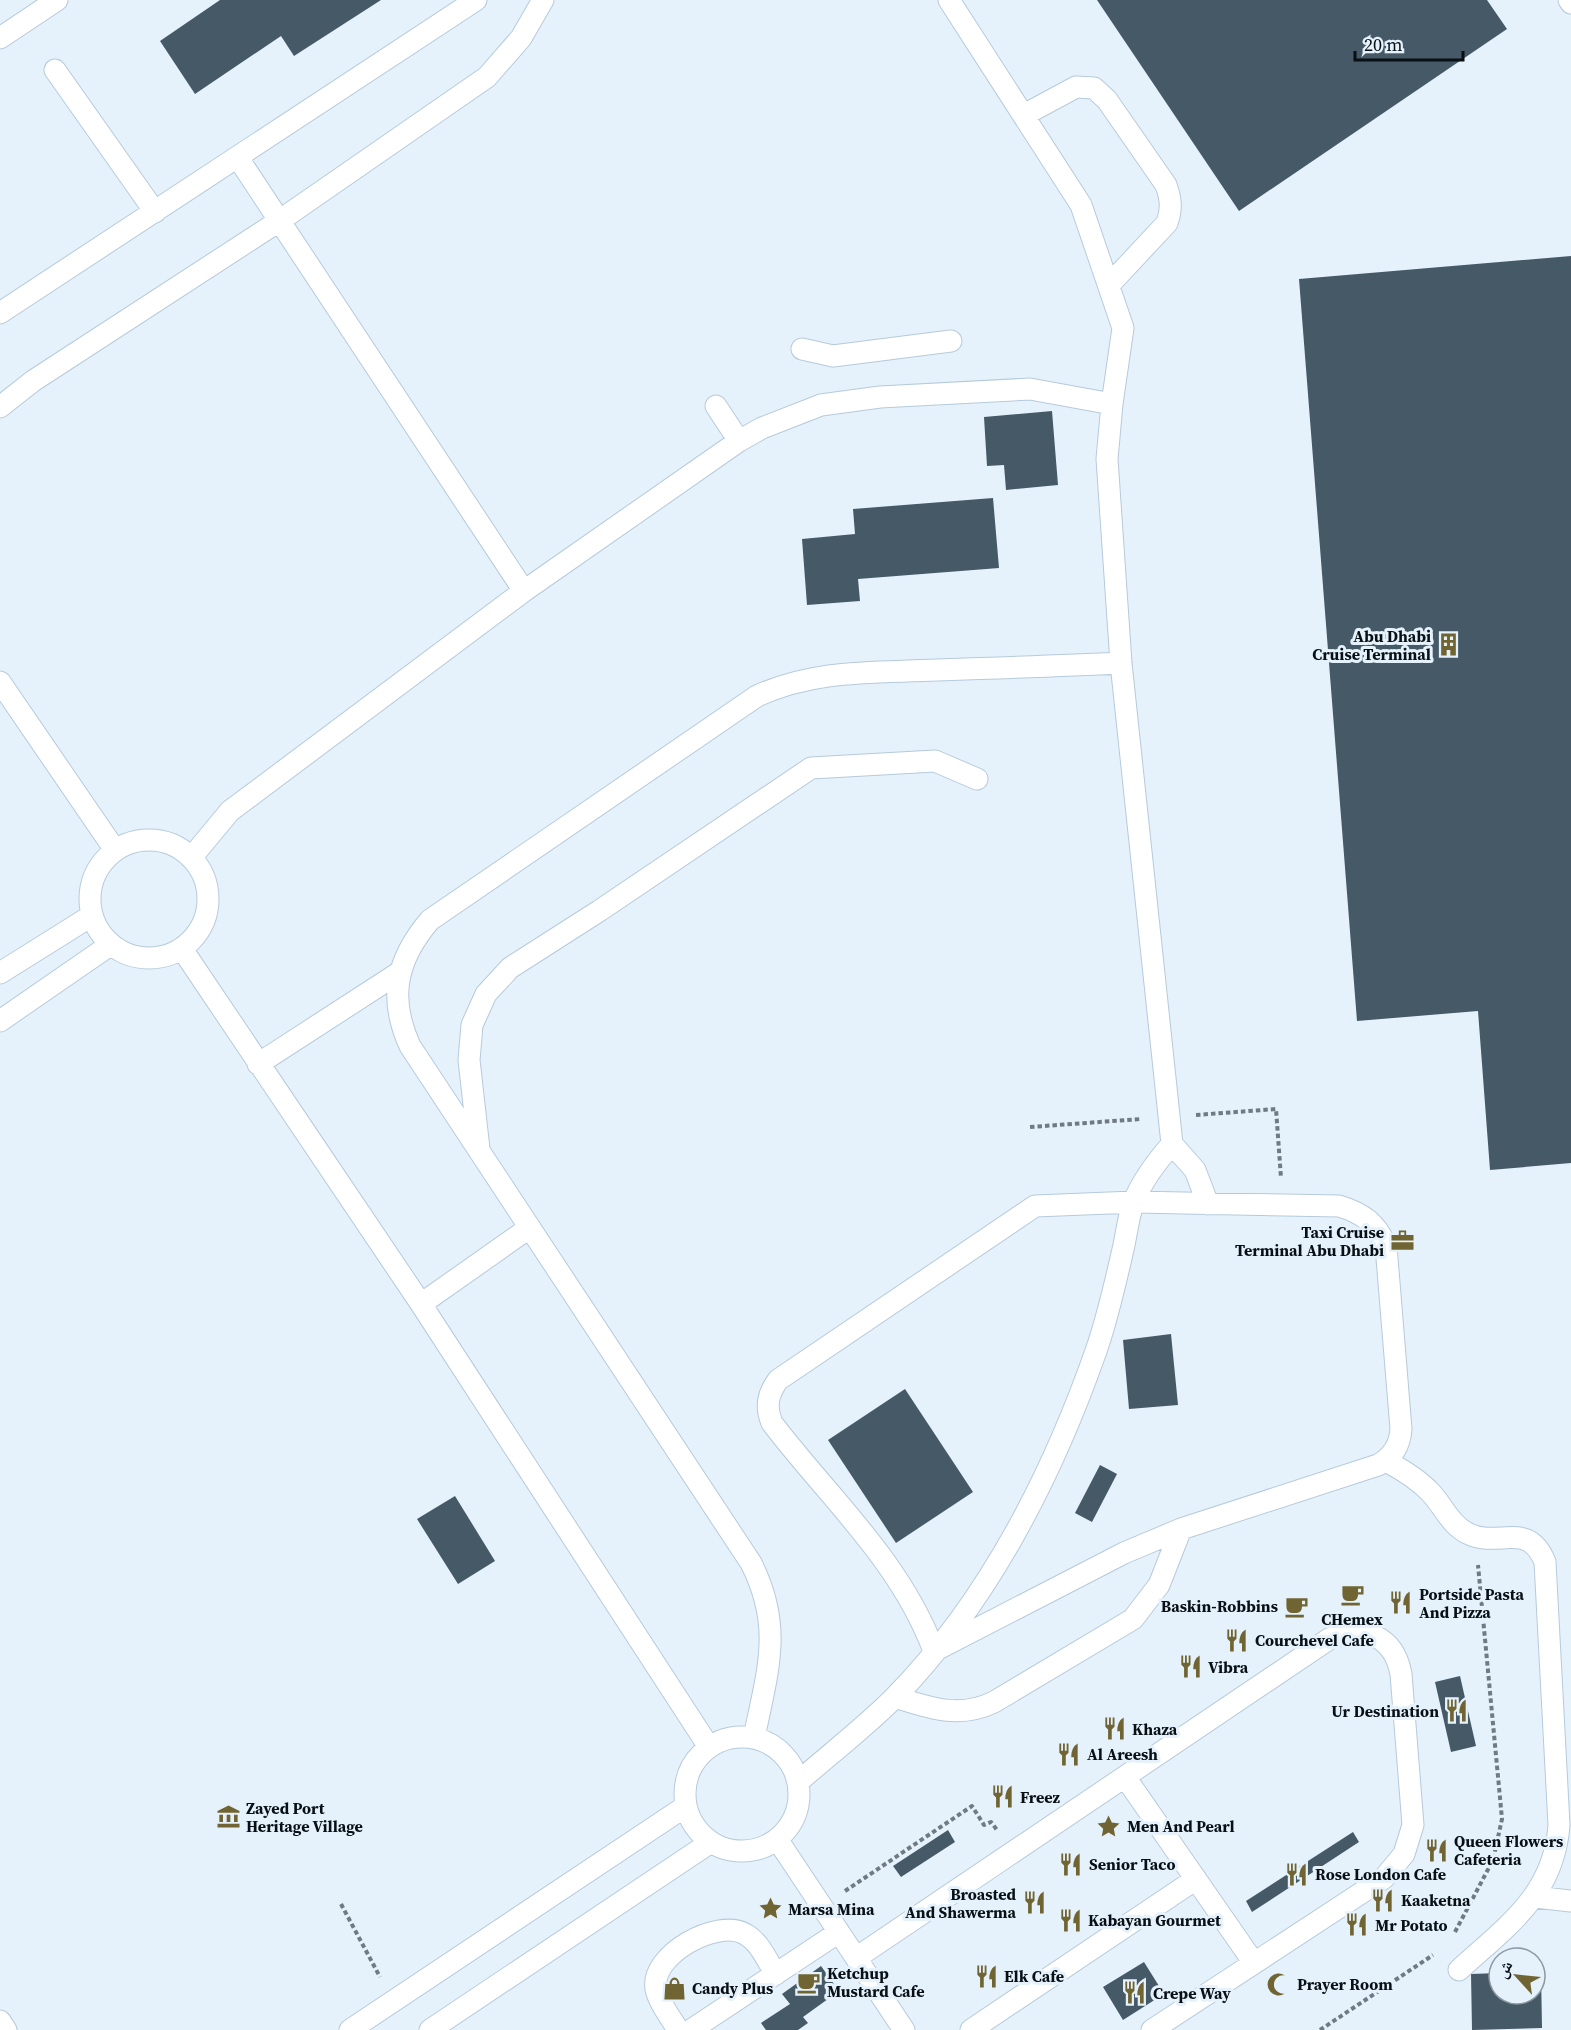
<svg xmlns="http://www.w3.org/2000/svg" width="1571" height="2030" viewBox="0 0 1571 2030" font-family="'Source Serif 4','Noto Naskh Arabic',serif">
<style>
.building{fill:#465967}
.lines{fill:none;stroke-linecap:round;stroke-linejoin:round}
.lane-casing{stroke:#b6cada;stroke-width:23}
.path{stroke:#707a82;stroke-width:4;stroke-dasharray:4.5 3;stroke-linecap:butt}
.lane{stroke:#fff;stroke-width:21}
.labels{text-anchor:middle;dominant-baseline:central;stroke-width:6;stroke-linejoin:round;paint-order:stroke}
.poi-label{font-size:16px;font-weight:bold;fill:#081015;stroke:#e5f2fc;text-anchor:start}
</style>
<rect width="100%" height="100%" fill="#e5f2fc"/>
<path class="building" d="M220,0H381L294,56L281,36L195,94L160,41Z
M1097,0H1487L1507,29L1239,211Z
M1571,256V1163L1490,1170L1478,1011L1357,1021L1299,279Z
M1052,411L1058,485L1006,490L1004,465L987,466L984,417Z
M993,498L999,568L858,579L860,601L807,605L802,539L855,534L853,509Z
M1171,1334L1178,1405L1129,1409L1123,1340Z
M905,1389L973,1492L896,1543L828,1440Z
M1100,1465L1117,1474L1092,1522L1075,1513Z
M455,1496L495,1561L458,1584L417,1519Z
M1460,1676L1476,1746L1451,1752L1435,1682Z
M948,1830L955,1842L901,1877L893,1866Z
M1353,1832L1359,1842L1252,1912L1246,1901Z
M1144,1962L1164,1994L1123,2020L1103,1987Z
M821,1966L839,1991L803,2017L808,2023L798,2030H766L761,2023L790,2004L782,1994Z
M1535,1972H1541L1542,2028L1472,2030L1471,1974L1499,1973V1994H1535Z"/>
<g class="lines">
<defs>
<path id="lane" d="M949,0L1081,205L1123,328L1112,404
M1569,0L1571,3
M0,38L57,0
M55,70L155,212
M1024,115L1076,87L1094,88L1107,100L1166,185C1171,199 1172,209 1167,223L1110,284
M238,158L524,591
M0,313L476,0
M802,349L833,356L951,341
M716,406L739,441
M0,407L33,381L279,221L487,77L521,38L543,0
M0,682L115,850
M90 899a59 59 0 1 1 118 0a59 59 0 1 1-118 0Z
M191,858L230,811L524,591L739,441L762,428L821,405L880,397L1030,389L1112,404L1107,459L1121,663L1172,1144L1195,1170L1208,1204
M182,949L421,1304L709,1747
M0,973L91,916
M0,1021L110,945
M258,1064L400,972
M479,1149L469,1060L472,1025L486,994L510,968L599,911L811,768L935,761L977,779
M1134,1202L1339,1206C1363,1213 1377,1224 1386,1246L1401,1429C1400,1445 1393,1457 1378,1465L1181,1529L1124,1553L934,1651C900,1560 829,1498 772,1423C765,1406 768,1394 778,1380L1035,1206Z
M421,1304L529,1228
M1386,1461C1403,1470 1418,1479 1431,1493C1444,1507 1451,1526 1469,1534C1499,1548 1528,1520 1545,1562L1559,1825C1554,1895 1507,1926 1459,1970
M895,1697C930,1708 959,1719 994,1702L1133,1619L1159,1585L1181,1529
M685 1794a57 57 0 1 1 114 0a57 57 0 1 1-114 0Z
M754,1738C767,1672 784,1628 751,1563L410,1046C388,998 396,960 430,920L757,696C816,669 873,673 937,670C998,668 1059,666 1121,663
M1125,1777L1254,1963
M798,1782C830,1754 864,1728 894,1698C988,1602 1052,1476 1096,1351C1108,1317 1116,1280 1124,1245C1127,1230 1129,1214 1134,1201C1143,1179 1157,1161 1172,1144
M777,1839L904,2030
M1535,1897L1571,1901
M856,1958L1329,1639C1363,1623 1394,1636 1401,1674L1413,1825L1404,1854L1384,1878L1152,2030
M0,2021L6,2030
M350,2030L686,1806
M430,2030L711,1842
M678,2030C671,2018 659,2003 656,1989C650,1955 717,1918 745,1934C760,1942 767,1961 776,1974
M691,2030L839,1932
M971,2030L1196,1879"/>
</defs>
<use href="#lane" class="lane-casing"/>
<path class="path" d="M1196,1115L1276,1109L1281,1178
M1030,1127L1141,1119
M845,1891L972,1806L984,1825L991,1822L997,1830
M341,1904L380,1977
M1455,1932L1493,1860L1502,1819L1478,1565
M1320,2030L1433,1955"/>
<use href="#lane" class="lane"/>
</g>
<defs>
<symbol id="building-bare" viewBox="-9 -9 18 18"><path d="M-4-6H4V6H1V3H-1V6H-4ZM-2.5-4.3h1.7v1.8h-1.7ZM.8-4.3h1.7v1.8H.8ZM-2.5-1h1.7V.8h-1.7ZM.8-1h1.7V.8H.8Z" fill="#706532" stroke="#e5f2fc" stroke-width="2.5" paint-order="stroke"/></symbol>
<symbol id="office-bare" viewBox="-9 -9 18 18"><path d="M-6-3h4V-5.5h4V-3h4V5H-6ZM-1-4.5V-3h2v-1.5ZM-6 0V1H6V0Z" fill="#706532" stroke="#e5f2fc" stroke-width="2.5" paint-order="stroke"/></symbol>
<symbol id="cafe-bare" viewBox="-9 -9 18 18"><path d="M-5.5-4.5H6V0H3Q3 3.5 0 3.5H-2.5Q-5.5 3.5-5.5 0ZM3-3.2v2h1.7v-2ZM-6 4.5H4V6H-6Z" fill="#706532" stroke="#e5f2fc" stroke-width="2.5" paint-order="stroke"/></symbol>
<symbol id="restaurant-bare" viewBox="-9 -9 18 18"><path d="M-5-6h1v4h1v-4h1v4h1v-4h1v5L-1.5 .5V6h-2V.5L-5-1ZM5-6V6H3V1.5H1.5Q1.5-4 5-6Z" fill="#706532" stroke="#e5f2fc" stroke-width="2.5" paint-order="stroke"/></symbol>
<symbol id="museum-bare" viewBox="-9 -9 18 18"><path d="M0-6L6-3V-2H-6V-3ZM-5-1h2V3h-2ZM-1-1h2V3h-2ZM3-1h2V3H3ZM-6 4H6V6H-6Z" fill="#706532" stroke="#e5f2fc" stroke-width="2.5" paint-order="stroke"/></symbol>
<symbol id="sight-bare" viewBox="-9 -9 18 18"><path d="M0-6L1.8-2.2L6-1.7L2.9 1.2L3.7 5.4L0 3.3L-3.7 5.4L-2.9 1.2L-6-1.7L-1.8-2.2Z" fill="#706532" stroke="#e5f2fc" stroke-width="2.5" paint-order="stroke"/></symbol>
<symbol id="mosque-bare" viewBox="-9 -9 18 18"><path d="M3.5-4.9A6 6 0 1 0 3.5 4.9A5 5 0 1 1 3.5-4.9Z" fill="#706532" stroke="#e5f2fc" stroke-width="2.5" paint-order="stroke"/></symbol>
<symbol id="shop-bare" viewBox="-9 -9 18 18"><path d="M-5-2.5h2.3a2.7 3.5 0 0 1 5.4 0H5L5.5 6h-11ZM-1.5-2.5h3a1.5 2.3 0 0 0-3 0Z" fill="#706532" stroke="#e5f2fc" stroke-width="2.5" paint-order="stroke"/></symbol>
</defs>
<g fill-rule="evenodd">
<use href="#building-bare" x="1432" y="628" width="33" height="33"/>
<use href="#office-bare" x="1386" y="1224" width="33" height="33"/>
<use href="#cafe-bare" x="1336" y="1578" width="33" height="33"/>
<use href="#restaurant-bare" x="1384" y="1586" width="33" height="33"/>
<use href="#cafe-bare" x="1280" y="1590" width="33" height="33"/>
<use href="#restaurant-bare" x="1220" y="1624" width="33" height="33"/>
<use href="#restaurant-bare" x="1174" y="1650" width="33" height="33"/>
<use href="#restaurant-bare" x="1440" y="1694" width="33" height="33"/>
<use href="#restaurant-bare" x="1098" y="1712" width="33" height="33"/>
<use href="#restaurant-bare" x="1052" y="1738" width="33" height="33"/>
<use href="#restaurant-bare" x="986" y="1780" width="33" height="33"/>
<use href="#museum-bare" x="212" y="1800" width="33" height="33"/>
<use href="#sight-bare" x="1092" y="1810" width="33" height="33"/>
<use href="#restaurant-bare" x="1420" y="1834" width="33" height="33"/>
<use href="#restaurant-bare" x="1054" y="1848" width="33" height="33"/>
<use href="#restaurant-bare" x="1280" y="1858" width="33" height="33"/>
<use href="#restaurant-bare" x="1366" y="1884" width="33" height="33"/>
<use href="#restaurant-bare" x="1018" y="1886" width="33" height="33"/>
<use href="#sight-bare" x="754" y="1892" width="33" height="33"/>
<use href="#restaurant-bare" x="1054" y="1904" width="33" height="33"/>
<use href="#restaurant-bare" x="1340" y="1908" width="33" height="33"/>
<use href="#restaurant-bare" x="970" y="1960" width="33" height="33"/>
<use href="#cafe-bare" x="792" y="1966" width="33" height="33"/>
<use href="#mosque-bare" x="1262" y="1968" width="33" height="33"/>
<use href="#shop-bare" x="658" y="1972" width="33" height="33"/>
<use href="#restaurant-bare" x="1118" y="1976" width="33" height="33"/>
</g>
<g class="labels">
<g class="poi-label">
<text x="1431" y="636" text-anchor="end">Abu Dhabi<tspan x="1431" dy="18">Cruise Terminal</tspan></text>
<text x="1384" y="1232" text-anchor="end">Taxi Cruise<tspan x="1384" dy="18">Terminal Abu Dhabi</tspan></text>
<text x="1419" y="1594">Portside Pasta<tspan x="1419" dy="18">And Pizza</tspan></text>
<text x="1278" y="1606" text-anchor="end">Baskin-Robbins</text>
<text x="1352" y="1619" text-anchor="middle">CHemex</text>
<text x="1255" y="1640">Courchevel Cafe</text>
<text x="1208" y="1667">Vibra</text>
<text x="1439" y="1711" text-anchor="end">Ur Destination</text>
<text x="1132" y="1729">Khaza</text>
<text x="1087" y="1754">Al Areesh</text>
<text x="1020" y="1797">Freez</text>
<text x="246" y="1808">Zayed Port<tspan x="246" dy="18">Heritage Village</tspan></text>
<text x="1127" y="1826">Men And Pearl</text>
<text x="1454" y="1841">Queen Flowers<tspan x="1454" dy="18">Cafeteria</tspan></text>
<text x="1089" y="1864">Senior Taco</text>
<text x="1315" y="1874">Rose London Cafe</text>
<text x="1016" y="1894" text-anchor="end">Broasted<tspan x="1016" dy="18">And Shawerma</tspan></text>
<text x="1401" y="1900">Kaaketna</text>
<text x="788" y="1909">Marsa Mina</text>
<text x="1088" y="1920">Kabayan Gourmet</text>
<text x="1375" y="1925">Mr Potato</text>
<text x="827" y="1973">Ketchup<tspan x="827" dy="18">Mustard Cafe</tspan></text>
<text x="1004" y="1976">Elk Cafe</text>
<text x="1297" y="1984">Prayer Room</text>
<text x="692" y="1988">Candy Plus</text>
<text x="1153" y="1993">Crepe Way</text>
</g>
</g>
<g transform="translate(1517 1976) rotate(297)"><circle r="28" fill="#e5f2fc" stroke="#8d98a0" stroke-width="1.5"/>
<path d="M0-4.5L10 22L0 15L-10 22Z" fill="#706532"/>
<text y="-9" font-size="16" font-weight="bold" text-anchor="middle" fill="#081015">ش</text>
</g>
<path d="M1355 51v9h108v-9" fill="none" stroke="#081015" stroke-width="3"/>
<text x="1364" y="51" font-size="18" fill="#081015" stroke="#e5f2fc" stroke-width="4.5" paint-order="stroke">20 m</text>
</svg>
